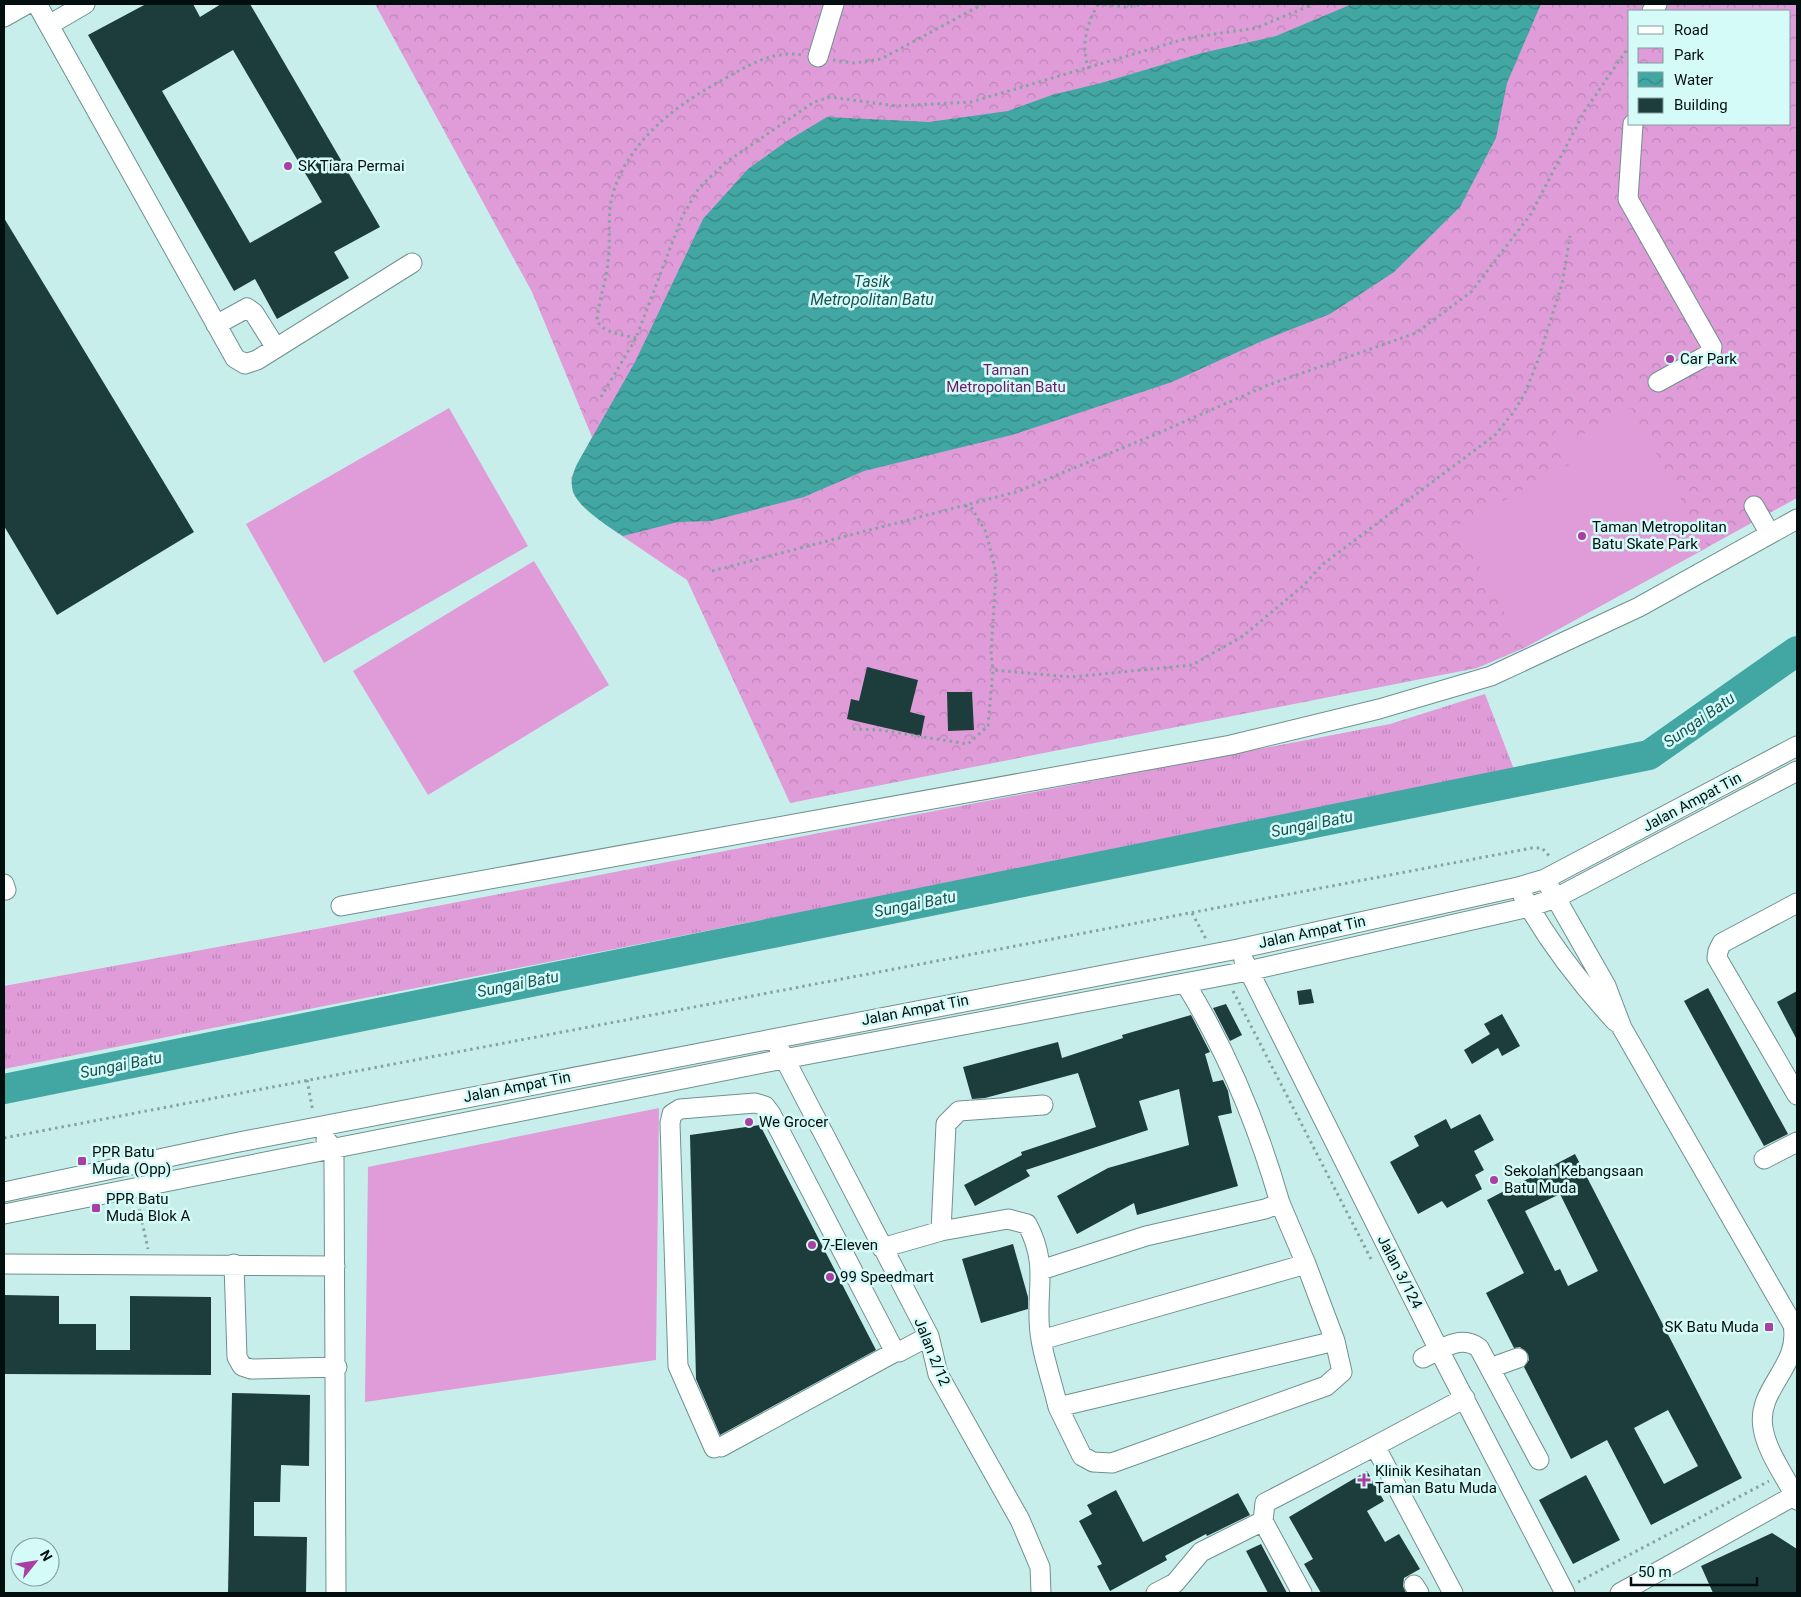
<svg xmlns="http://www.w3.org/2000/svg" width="1801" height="1597" viewBox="0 0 1801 1597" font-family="Roboto,sans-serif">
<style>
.grass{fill:url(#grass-tufts)}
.park{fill:url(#park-crowns);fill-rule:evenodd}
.pitch{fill:#df9cd8}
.water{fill:url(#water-waves)}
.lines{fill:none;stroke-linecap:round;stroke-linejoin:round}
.river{stroke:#42a7a3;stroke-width:30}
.building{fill:#1c3d3c;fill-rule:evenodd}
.minor-casing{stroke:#6e918f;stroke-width:21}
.path{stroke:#86a3a2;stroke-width:3;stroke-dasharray:2.5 4;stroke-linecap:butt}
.minor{stroke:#fff;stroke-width:19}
.poi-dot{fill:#a83fa1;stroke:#d5fbf9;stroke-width:2}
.labels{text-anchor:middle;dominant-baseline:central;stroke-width:5;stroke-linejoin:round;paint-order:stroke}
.poi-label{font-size:15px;fill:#030f0f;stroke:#d5fbf9;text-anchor:start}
.park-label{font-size:15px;fill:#6b1a67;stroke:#d5fbf9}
.street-label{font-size:15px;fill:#030f0f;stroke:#d5fbf9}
.water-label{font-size:16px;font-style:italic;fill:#195251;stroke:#d5fbf9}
</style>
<defs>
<pattern id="grass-tufts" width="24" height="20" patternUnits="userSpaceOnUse" patternTransform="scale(1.25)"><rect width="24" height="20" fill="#df9cd8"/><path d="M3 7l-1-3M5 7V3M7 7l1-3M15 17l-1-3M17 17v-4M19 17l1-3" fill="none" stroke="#be85b8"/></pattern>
<pattern id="park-crowns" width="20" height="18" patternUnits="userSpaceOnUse" patternTransform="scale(1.25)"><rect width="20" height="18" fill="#df9cd8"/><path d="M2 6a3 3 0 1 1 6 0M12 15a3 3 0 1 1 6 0" fill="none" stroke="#be85b8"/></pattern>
<pattern id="water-waves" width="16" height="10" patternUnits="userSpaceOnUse" patternTransform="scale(1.25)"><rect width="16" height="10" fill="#42a7a3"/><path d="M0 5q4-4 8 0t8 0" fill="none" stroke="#358683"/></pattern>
</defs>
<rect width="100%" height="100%" fill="#c8eeec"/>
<path class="grass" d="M1485,694L1515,772L4,1069V986L322,928L1390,724Z"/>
<path class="park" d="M375,4H1797V498L1524,648L1477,668L790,803L687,580L606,525L587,509L573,493L571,478L592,437L532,292ZM1630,11H1790V124H1630Z"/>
<path class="pitch" d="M449,408L528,546L324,663L246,524Z
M1631,408L1708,547L1524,648L1457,526L1572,463L1555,430L1567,424L1576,438Z
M534,561L609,685L428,795L353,671Z
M659,1108L656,1360L365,1402L368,1167Z"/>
<path class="water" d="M1352,4H1541L1507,83L1496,138L1460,207L1394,272L1330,314L1262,341L1172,382L1012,435L864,471L804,497L746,512L711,521L678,522L623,536C609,527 577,507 573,491C570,481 573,473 577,464L635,362L703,219L748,169L787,141L827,117L929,122L1008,111L1052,95L1101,83L1202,53L1276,36Z"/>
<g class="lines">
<path class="river" d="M4,1089L1649,755L1797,651"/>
</g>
<path class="building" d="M146,4H193L200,17L221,4H250L380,227L334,252L349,278L277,319L255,279L234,291L88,35ZM233,50L322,202L250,243L162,91Z
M4,218L194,532L57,615L4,526Z
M867,667L918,680L910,712L925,716L921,736L847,719L851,699L859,701Z
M947,692H972L974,730L948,731Z
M1708,988L1788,1134L1764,1146L1684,1001Z
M1311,989L1314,1003L1299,1005L1297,991Z
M1797,991V1040L1777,1002Z
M1226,1004L1242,1035L1230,1041L1213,1008Z
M1502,1014L1520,1046L1502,1056L1498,1048L1472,1064L1464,1050L1490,1034L1484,1024Z
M1191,1015L1210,1052L1205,1054L1213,1082L1223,1080L1228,1091L1232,1113L1218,1116L1238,1186L1137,1215L1134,1203L1077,1234L1057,1196L1108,1168L1189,1145L1179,1089L1139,1101L1148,1130L1026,1170L1030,1176L975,1206L964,1185L1022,1155L1021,1152L1096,1127L1078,1073L985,1098L972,1099L963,1067L1058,1042L1062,1058L1123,1038L1122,1035Z
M1480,1114L1494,1140L1474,1151L1484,1170L1475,1175L1482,1189L1447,1208L1442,1201L1418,1214L1390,1162L1419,1146L1414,1136L1446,1119L1451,1129Z
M760,1125L876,1350L720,1435L696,1379L690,1135Z
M1575,1154L1742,1478L1651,1525L1607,1440L1571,1459L1524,1367L1529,1360L1528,1354L1520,1347L1514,1348L1486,1293L1524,1273L1487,1200ZM1560,1194L1598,1271L1568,1286L1560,1269L1555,1271L1525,1211ZM1668,1410L1698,1466L1664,1484L1634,1428Z
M1013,1244L1028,1297V1309L981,1323L962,1259Z
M4,1295L59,1296V1324H96V1350H130V1296L211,1297V1375L4,1374Z
M232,1393L310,1395L309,1466L281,1465L280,1502H254V1536L307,1537L306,1593H228Z
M1367,1471L1384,1501L1367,1511L1385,1542L1399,1534L1420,1569L1404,1578L1403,1586L1406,1593H1321L1304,1564L1313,1559L1289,1517Z
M1586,1475L1620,1540L1573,1564L1539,1500Z
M1116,1490L1143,1542L1238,1493L1250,1515L1207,1536L1206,1534L1165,1556L1167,1560L1110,1591L1097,1566L1102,1564L1079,1521L1092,1514L1087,1505Z
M1772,1533L1797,1549V1593H1713L1701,1566Z
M1261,1544L1287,1593H1268L1246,1551Z"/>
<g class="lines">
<defs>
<path id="minor" d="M37,4L235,358L245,364L257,360L412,263
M1652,11L1657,4
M4,17L27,4
M49,25L85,4
M818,57L834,4
M1633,124L1628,199L1712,347L1711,353L1658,382
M216,325L247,308L254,313L276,348
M1754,506L1770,534
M4,884L6,890
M1549,886L1606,986L1622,1028L1793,1325C1801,1367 1756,1388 1763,1428C1767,1453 1786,1477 1797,1500
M1523,896C1548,941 1581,984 1616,1022
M1797,903L1722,943L1718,951L1717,958L1797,1095
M341,906L1231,745L1379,709L1491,676L1639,607L1797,519
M1244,961L1439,1350L1565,1593
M779,1048L929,1336L938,1374L1020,1520L1040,1567L1041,1593
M326,1140L334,1149V1162L336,1593
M1764,1159L1797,1142
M4,1192L234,1143L1238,949L1518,887L1545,879L1797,746
M1280,1203L1306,1264
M4,1214L763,1063L1248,971L1529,907L1556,898L1797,771
M941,1231L946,1124L959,1111L1043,1105
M882,1248L941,1231L1008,1219L1027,1224C1051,1268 1033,1296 1041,1340C1045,1363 1053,1385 1058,1407L1335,1341L1306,1264L1041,1340
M4,1264L335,1266
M234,1264L237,1357L242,1366L251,1369L337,1367
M1041,1270L1146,1236L1265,1209L1280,1203C1258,1126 1227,1051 1185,983
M895,1352H899L929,1336
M1423,1358C1441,1349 1461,1334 1479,1348L1539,1460
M1490,1368L1518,1358
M1058,1407L1082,1456L1093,1462L1112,1463L1326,1386L1342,1372L1335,1341
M714,1448L678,1366L670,1123L672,1114L680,1109L755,1103L765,1106L771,1114L895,1352L721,1447
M1414,1585L1419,1593
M1156,1593L1175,1583L1201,1552L1263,1521
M1302,1593L1263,1521L1265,1503L1375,1446
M1453,1593L1375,1446L1465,1398
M1620,1593L1797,1494"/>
</defs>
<use href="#minor" class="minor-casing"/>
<path class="path" d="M1098,4L1126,7L1147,4
M833,60L854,63L881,59L983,4
M1089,69C1080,46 1087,24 1098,4
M636,338C624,335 600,333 597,319C599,300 606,281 608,262C611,241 607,218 612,197C627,141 676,105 724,79C749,65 773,50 803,55
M601,397L636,338L682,217L699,188L725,163L814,102L830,97L896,106L971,102L1188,38L1256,28L1314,4
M965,506L971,507L986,532L996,573L991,654L993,670
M712,571L1016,492L1154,435L1268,385L1416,333L1471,292L1531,214L1584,112L1630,45
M853,729L880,730L968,744L988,726L993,670L1071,677L1192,665L1243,636L1304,585L1323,564L1495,435L1513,413L1525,393L1538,360L1562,284L1570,236
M1192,913L1206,939
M1233,991L1371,1259
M307,1080L313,1112
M4,1138L1532,848H1542L1551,858
M138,1203L148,1249
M1578,1582L1769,1481"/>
<use href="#minor" class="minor"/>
</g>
<g class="poi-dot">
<circle cx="288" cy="166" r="5"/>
<circle cx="1670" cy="359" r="5"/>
<circle cx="1582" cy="536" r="5"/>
<circle cx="749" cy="1122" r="5"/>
<rect x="77" y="1156" width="10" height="10" rx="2.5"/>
<circle cx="1494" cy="1180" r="5"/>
<rect x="91" y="1203" width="10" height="10" rx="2.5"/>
<circle cx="812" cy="1245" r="5"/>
<circle cx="830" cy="1277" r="5"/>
<rect x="1764" y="1322" width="10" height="10" rx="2.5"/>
<path d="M1361.5 1472.5h5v5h5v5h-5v5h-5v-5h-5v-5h5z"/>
</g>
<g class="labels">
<g class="poi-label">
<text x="298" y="166">SK Tiara Permai</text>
<text x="1680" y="359">Car Park</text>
<text x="1592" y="527">Taman Metropolitan<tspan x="1592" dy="17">Batu Skate Park</tspan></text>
<text x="759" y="1122">We Grocer</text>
<text x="92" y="1152">PPR Batu<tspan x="92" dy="17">Muda (Opp)</tspan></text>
<text x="1504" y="1171">Sekolah Kebangsaan<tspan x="1504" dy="17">Batu Muda</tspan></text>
<text x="106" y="1199">PPR Batu<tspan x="106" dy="17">Muda Blok A</tspan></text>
<text x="822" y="1245">7-Eleven</text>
<text x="840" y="1277">99 Speedmart</text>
<text x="1759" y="1327" text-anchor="end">SK Batu Muda</text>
<text x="1375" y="1471">Klinik Kesihatan<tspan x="1375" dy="17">Taman Batu Muda</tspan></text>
</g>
<g class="park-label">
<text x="1006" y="370">Taman<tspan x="1006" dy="17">Metropolitan Batu</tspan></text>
</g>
<g class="street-label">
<text transform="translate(1692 802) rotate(-28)">Jalan Ampat Tin</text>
<text transform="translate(1312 932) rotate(-12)">Jalan Ampat Tin</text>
<text transform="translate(915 1010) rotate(-11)">Jalan Ampat Tin</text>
<text transform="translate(517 1087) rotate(-11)">Jalan Ampat Tin</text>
<text transform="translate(1400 1272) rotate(63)">Jalan 3/124</text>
<text transform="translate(932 1352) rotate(68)">Jalan 2/12</text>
</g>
<g class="water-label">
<text x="872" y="281">Tasik<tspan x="872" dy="18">Metropolitan Batu</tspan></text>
<text transform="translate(1699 720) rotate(-35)">Sungai Batu</text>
<text transform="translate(1312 824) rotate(-11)">Sungai Batu</text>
<text transform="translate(915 904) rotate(-11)">Sungai Batu</text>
<text transform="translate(518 984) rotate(-11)">Sungai Batu</text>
<text transform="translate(121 1065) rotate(-11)">Sungai Batu</text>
</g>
</g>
<rect width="1801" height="1597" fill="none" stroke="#030f0f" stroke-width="10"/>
<rect x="1628" y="10" width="162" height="115" fill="#d5fbf9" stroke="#819d9b"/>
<rect x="1638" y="26" width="25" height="8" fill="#ffffff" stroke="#819d9b"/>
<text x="1674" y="35" font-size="15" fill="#030f0f">Road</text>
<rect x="1638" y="48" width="25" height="15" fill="url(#park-crowns)" stroke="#819d9b"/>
<text x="1674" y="60" font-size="15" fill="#030f0f">Park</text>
<rect x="1638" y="72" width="25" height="15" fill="url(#water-waves)" stroke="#819d9b"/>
<text x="1674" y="85" font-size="15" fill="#030f0f">Water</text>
<rect x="1638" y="98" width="25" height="15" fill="#1c3d3c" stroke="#819d9b"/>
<text x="1674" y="110" font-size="15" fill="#030f0f">Building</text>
<g transform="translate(35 1562) rotate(60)"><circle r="24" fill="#d5fbf9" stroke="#819d9b"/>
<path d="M0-4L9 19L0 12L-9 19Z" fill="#a83fa1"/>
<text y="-8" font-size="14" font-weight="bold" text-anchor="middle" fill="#030f0f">N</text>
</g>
<path d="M1631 1577v8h126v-8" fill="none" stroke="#030f0f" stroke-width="2.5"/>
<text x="1638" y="1577" font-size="15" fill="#030f0f" stroke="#d5fbf9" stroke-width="4" paint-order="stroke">50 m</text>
</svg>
